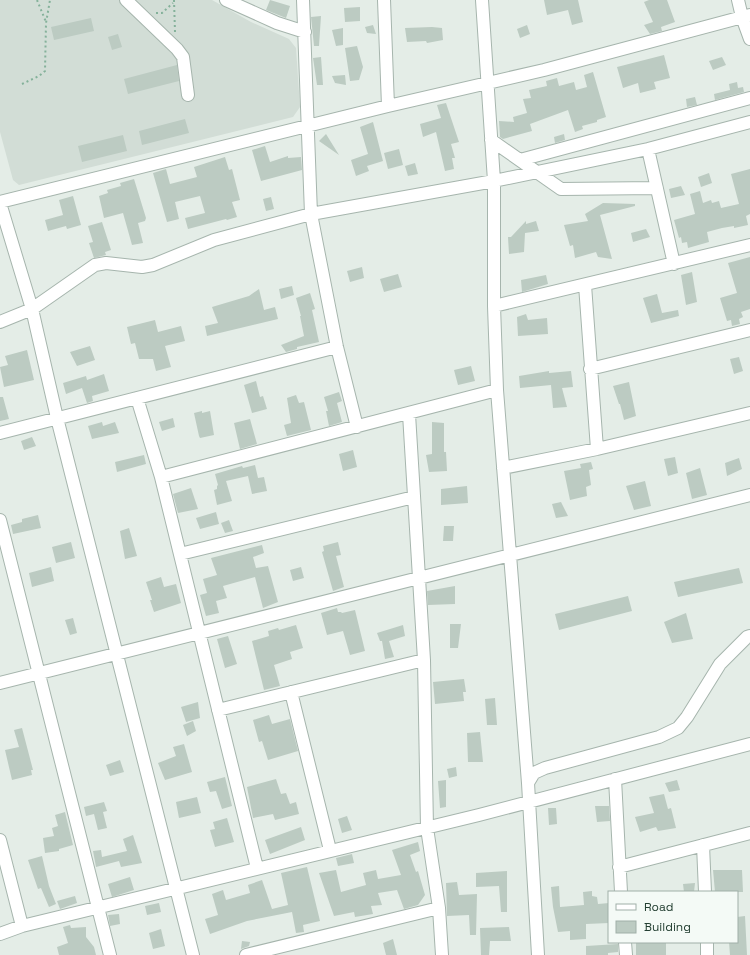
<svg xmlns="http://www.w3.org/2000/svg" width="750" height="955" viewBox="0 0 750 955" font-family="'Space Grotesk',sans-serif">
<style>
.built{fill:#d2ddd6}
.building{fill:#bccbc2}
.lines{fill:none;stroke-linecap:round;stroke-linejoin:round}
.minor-casing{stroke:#a6b5ad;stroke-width:14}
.path{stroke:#84b19a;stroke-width:2;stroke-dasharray:2 3;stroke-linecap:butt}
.minor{stroke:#fff;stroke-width:12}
</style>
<rect width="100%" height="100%" fill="#e4ede7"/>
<path class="built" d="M0,0H212L251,22L289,39L296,48L300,107L293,117L19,185L13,180L0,132Z"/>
<path class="building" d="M270,0L290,6L286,18L266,10Z
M544,0H578L583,22L572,25L568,10L547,15Z
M649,0H667L675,22L661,27L662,31L650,34L644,25L653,22L644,2Z
M360,7V21L345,22L344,8Z
M321,16L319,46H314L311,17Z
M91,18L94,31L54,40L51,27Z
M373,25L376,34L367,33L365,27Z
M527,25L530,34L520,38L517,29Z
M432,27L442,28L443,40L427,43L426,41L407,42L405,28Z
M343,28V45L336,46L332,30Z
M118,34L122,47L112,50L108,37Z
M357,46L363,67L359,80L350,81L345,48Z
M664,55L670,78L654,82L656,89L640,93L638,83L623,88L617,67Z
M321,57L323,85H317L313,58Z
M722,57L726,65L713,70L709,61Z
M177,65L179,81L128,94L124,79Z
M593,72L606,117L597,120V122L582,126L583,129L575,132L568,110L530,124L532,131L503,139L500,137L499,121L514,122L513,117L527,113L523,99L531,98L529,90L547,86L546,81L557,78L559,86L574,82L576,90L587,87L584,75Z
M345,75L346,85L335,83L332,76Z
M737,82L738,88L743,87L744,92L715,100L714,94L730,90L729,84Z
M695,97L697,105L687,107L686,99Z
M446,103L459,142L451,144L455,158H452L454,169L445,171L436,132L423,137L420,124L441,118L437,105Z
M185,119L189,133L142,145L139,131Z
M373,122L383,161L367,166L369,171L356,176L351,160L368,154L360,127Z
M326,134L339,155L319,141Z
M564,134L565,140L555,143L554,137Z
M123,135L127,151L82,162L78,146Z
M265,146L270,162L288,156V158L301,157L302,170L261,181L252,150Z
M399,149L403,165L388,169L384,153Z
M225,157L229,170L232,169L240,200L232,202L237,217L227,220L226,219L188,229L185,218L205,213L200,196L175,202L179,219L167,222L153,173L166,169L170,184L197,177L194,167Z
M415,163L418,174L408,176L405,166Z
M750,169V214L746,216L748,225L734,228V226L722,228L707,232L709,242L688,248L687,242L682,243L681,237L679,238L674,220L695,214L690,194L700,191L703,203L711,200L712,203L719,201L721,208L739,204L731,174Z
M709,173L712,183L701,187L698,177Z
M134,179L146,218L145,221L138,223L143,243L132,245L123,213L104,218L99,196L108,193L107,190L121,186L120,183Z
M681,186L685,195L671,198L669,189Z
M73,196L81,225L67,229L66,226L48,231L45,220L63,215L59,200Z
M271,197L274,209L266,211L263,199Z
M603,203L635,204V206L600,215L612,259L598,257L596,252L575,258L573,245L570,246L564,225L588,221L585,214Z
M526,221V224L536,221L539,231L525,233L524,252L509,254L508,237H511Z
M102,222L111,250L105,252L106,255L94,258L89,243L93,242L88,226Z
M646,229L650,237L633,242L631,233Z
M750,257V309L741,312L743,317L739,319L740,324L732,326L731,320L727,321L720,298L737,293L728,263Z
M362,267L364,278L350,282L347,271Z
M692,272L697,302L686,305L681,275Z
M398,274L402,287L384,292L380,279Z
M546,275L548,284L522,292L521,280Z
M292,286L294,295L281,299L279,289Z
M259,289L264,310L275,307L278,319L207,336L205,326L218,323L212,307L249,296Z
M310,293L315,309L312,310L319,342L297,347V349L286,352L281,345L304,336L300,316H301L296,298Z
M657,294L662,313L678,310L679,316L651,323L643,298Z
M526,314L528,320L547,318L548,334L518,336L517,317Z
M155,320L158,332L181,326L185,341L165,346L171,367L156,371L153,359H139L135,343L131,344L127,327Z
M90,346L95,360L77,366L70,352Z
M27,350L34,380L4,387L0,367L8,365L5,356Z
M739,357L743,371L734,374L730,359Z
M471,366L475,381L458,385L454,370Z
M549,371V373L571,371L573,387L562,388L567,407L553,408L551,385L520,388L519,376Z
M104,374L109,391L92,396L93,401L87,403L82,388L66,394L63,383L86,376L87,380Z
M256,381L260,397L263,396L267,409L252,413L244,385Z
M629,382L636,416L624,420L620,404H619L613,386Z
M339,392L342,401L337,403L342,422L329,426L326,411H328L324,397Z
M296,395L299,403L304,402L311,430L287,436L284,425L291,423L287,398Z
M0,397H3L9,419L0,421Z
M202,411V413L210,411L214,435L200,438L199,436L194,413Z
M173,418L175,427L162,431L159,422Z
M250,419L257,444L240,449L234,423Z
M102,422L103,426L115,422L119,433L92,439L88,426Z
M432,422L444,423V452H446L447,471L429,472L426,455L432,454Z
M32,437L36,446L24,450L21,441Z
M353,450L357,467L343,471L339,454Z
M144,455L146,464L117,472L115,462Z
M675,457L678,473L668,476L664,459Z
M739,458L742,469L727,476L725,463Z
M591,462L593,469L589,470L591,485L586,487L587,496L570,500L564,471L581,468L580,464Z
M255,465L258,478L264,477L267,491L252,494L248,476L226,481L232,501L217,505L214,490L217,489V486L218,485L215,474L242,466L243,468Z
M700,468L707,495L692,499L686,473Z
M645,481L651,506L634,510L626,486Z
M467,486L468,503L441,505V489Z
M191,488L198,509L178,513L173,494Z
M561,502L568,516L556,518L552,504Z
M216,512L219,524L200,529L196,518Z
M38,515L41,528L13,534L11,525L22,522V519Z
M229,520L233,531L225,533L221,523Z
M444,526H454L453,541H443Z
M129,528L137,556L125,559L120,531Z
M71,542L75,558L56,563L52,547Z
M338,542L341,555L336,556L344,587L333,591L322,552L324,551L323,546Z
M262,545L264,553L253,557L256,568L268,566L278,602L263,608L255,577L223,586L227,598L216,601L219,613L206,616L200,595L207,593L203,579L217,575L211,558Z
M51,567L54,581L32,587L29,573Z
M301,567L304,578L293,581L290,570Z
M739,568L743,583L678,597L674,582Z
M161,577L164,587L176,584L181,603L154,612L150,600H152L146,582Z
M455,586V604L428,605L427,591Z
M628,596L632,611L559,630L555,614Z
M337,608L338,612H341L342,613L355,610L365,651L350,655L343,631L327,635L321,613Z
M686,613L693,639L672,643L664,622Z
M73,618L77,633L70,635L65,620Z
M450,624H461L458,648H450Z
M296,625L303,648L290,652L292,659L274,665L280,686L264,690L252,641L269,636L268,631L278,628L279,630Z
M403,625L405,636L389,641L394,657L385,659L382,641H380L377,633Z
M228,636L237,664L225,668L217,639Z
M464,679L466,692H463L464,701L435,704L433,682Z
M495,698L497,725H487L485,699Z
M198,702L200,718L186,722L181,707Z
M269,715L272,724L290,719L298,751L268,760L262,741L259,742L253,720Z
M193,721L196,731L187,736L183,725Z
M22,728L33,770H31L32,775L12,780L5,750L19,747L14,730Z
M480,732L483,762H468L467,733Z
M184,744L192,772L165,780L158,763L176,756L173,747Z
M120,760L124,772L110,776L106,765Z
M456,767L457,776L449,778L447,769Z
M225,777L232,806L222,809L216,791L210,792L207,782Z
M276,779L281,794L286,793L290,804L296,802L299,814L275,820L273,814L253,818L247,787Z
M446,780V807L440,808L438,781Z
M677,780L680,790L669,792L665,783Z
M664,794L668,809L671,808L676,828L658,831L656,827L640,832L635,817L654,813L649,797Z
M197,797L201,813L179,818L176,802Z
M104,802L107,811L103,812L107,828L98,830L94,814L86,816L84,807Z
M595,806H609L610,821L597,822Z
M548,808H556L557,824L549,825Z
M65,812L73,845L59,849V851L45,853L43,838L54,836L52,828L58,826L55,815Z
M347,816L352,830L342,833L338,819Z
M227,818L234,842L215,847L210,830L215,829L213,822Z
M301,827L305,840L270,854L265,840Z
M133,835L142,863L121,867L119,861L96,867L93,851L101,850L102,857L127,851L123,839Z
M418,842L420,851L410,855L416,872L418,871L425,895L418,905L404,909L397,890L378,893L382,905L371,906L373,914L355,917L354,912L334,916L319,873L336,870L341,892L366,885L363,873L376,870L378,879L401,875L392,850Z
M352,854L354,863L338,866L336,858Z
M42,856L49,886L56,904L49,907L41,888L38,889L28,860Z
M307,867L320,921L303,925L304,932L296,933L292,912L247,921L210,934L205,919L218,915L212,894L223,890L226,900L250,893L248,885L262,880L272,909L288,905L281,873Z
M713,870H742L743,892H715Z
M507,871V912H501L499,886L476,887V873Z
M130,877L134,890L112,897L108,884Z
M457,882L459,895L477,894L476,935H470L469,915L447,916L446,883Z
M695,883L694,892H684L683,884Z
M559,886L560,907L584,905L583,892L592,891V896L597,897L598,904L609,903V923L586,924V939L570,940V931L558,932L553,907L551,887Z
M75,896L77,903L60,909L57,901Z
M159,903L161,912L147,915L145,906Z
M119,914L120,924L110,926L108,915Z
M745,916L747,955H730L729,942H737V917Z
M70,925L71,928L86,927V937L94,947L96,955H59L57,947L68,943L63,927Z
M509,927L511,941H490L489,955H481L480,928Z
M161,929L165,946L153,949L149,933Z
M393,939L397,955H386L383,943Z
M242,941L250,942L249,946L241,949Z
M636,942H666V955H636Z
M618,944V952L608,953V955H586V946Z"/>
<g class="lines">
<defs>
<path id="minor" d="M126,0L177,49L183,57L188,95
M226,0L277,23L305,32
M303,0L311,214L337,347L357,427
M384,0L388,106
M482,0L494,181V306L497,390L528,783L538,955
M738,0L742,17L750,39
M491,140L561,189L657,188
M648,149L674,264
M520,160L750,98
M0,202L388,106L544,70L750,15
M0,203L32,309L57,418L193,955
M585,285L597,449
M494,306L750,245
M0,322L32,309L95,265L106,263L142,267L153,265L214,240L311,214L494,181L648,149L750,122
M590,369L750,330
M137,398L161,477L257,868
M409,414L424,660L427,828L439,908L442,955
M0,433L337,347
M503,468L597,449L750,413
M161,477L497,390
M0,520L110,955
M180,554L414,497
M0,683L750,495
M291,692L330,850
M218,710L424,660
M615,779L621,892
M528,783L534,773L545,768L659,737L678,728L687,717L720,664L747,637L750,636
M0,840L22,926
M703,845L705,892
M619,867L750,833
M0,934L22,926L479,815L750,744
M625,942L626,955
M707,942V955
M246,955L439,908"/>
</defs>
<use href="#minor" class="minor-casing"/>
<path class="path" d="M37,0L46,22
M174,0L175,32
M156,13H162L173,3
M22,84L39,76L45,71L46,23L50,0"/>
<use href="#minor" class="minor"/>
</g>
<rect x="608" y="891" width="130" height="52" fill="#f4faf6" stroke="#a0afa8"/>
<rect x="616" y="904" width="20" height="6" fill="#ffffff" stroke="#a0afa8"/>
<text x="644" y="911" font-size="12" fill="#233f32">Road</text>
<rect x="616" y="921" width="20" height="12" fill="#bccbc2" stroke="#a0afa8"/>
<text x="644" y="931" font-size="12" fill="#233f32">Building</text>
</svg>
